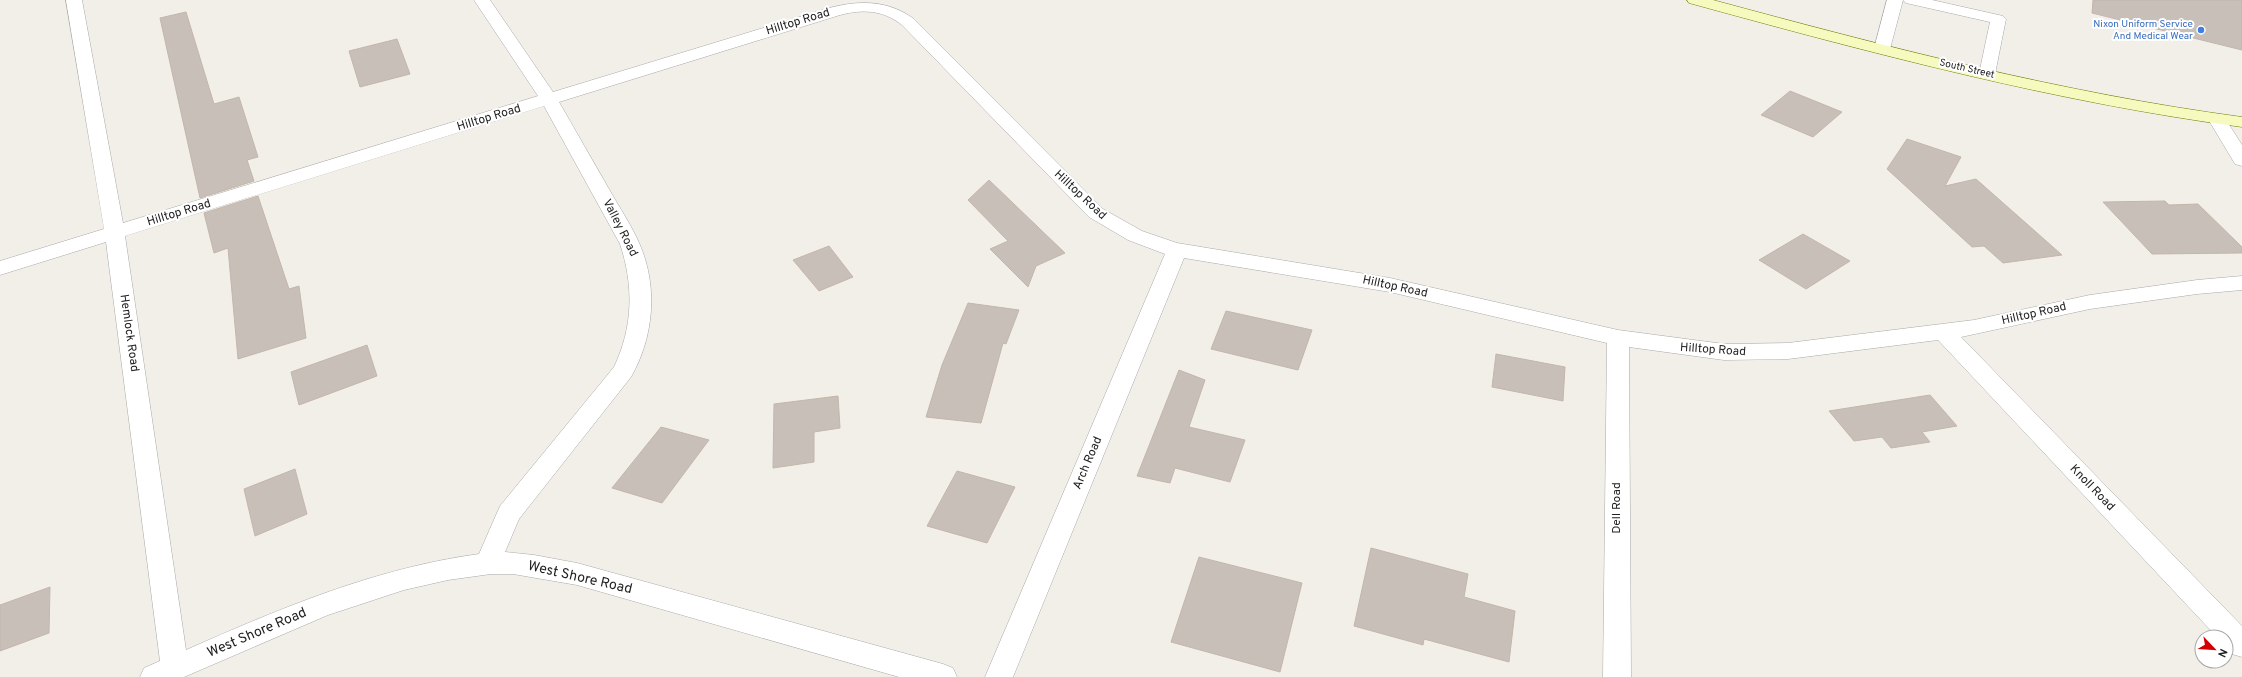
<svg xmlns="http://www.w3.org/2000/svg" width="2242" height="677" viewBox="0 0 2242 677" font-family="Overpass,sans-serif">
<style>
.building{fill:#c7bfb8;stroke:#c4b6ab}
.lines{fill:none;stroke-linecap:round;stroke-linejoin:round}
.lane-casing{stroke:#a9a9a9;stroke-width:1}
.street-casing{stroke:#a9a9a9;stroke-width:1}
.secondary-casing{stroke:#707d05;stroke-width:1}
.lane{fill:#fff;fill-rule:evenodd}
.street{fill:#fff;fill-rule:evenodd}
.secondary{fill:#f7fabf;fill-rule:evenodd}
.shop-dot{fill:#3f7fe0;stroke:#fff;stroke-width:1.5}
.labels{text-anchor:middle;dominant-baseline:central;stroke-width:4;stroke-linejoin:round;paint-order:stroke}
.far-shop-label{font-size:10px;fill:#366cbe;stroke:#fff;text-anchor:end}
.far-street-label{font-size:10px;fill:#222;stroke:#fff}
.street-label{font-size:12px;fill:#222;stroke:#fff}
.near-street-label{font-size:14px;fill:#222;stroke:#fff}
</style>
<rect width="100%" height="100%" fill="#f2efe9"/>
<path class="building" d="M2093,0H2242V50L2092,13Z
M186,12L214,104L239,97L258,157L247,160L254,181L200,198L160,18Z
M397,39L410,74L360,87L349,51Z
M1790,91L1842,112L1813,137L1761,115Z
M1907,139L1961,157L1945,186L1976,179L2062,255L2003,263L1984,246L1972,247L1887,169Z
M989,180L1065,253L1036,266L1028,287L990,249L1008,241L968,200Z
M258,196L289,289L299,286L306,338L238,359L228,248L214,253L204,213Z
M2165,201L2169,205L2198,204L2242,247V253L2152,254L2103,202Z
M1803,234L1850,261L1806,289L1759,260Z
M829,246L853,277L819,291L793,260Z
M968,303L1019,310L1006,344L1003,343L981,423L926,417L942,365Z
M1226,311L1312,330L1298,370L1211,349Z
M367,345L377,376L299,405L291,372Z
M1496,354L1565,367L1563,401L1492,387Z
M1179,370L1205,380L1189,427L1245,440L1230,482L1175,468L1170,483L1137,476Z
M1930,395L1957,426L1922,432L1930,442L1891,448L1882,437L1854,441L1829,411Z
M838,396L840,428L814,432V462L773,468L774,404Z
M661,427L709,440L662,503L612,488Z
M295,469L307,514L255,536L244,489Z
M957,471L1015,487L987,543L927,526Z
M1371,548L1468,574L1464,597L1515,611L1509,662L1424,639L1423,645L1354,626Z
M1199,557L1302,583L1280,672L1171,642Z
M50,587L49,633L0,651V605Z"/>
<g class="lines">
<defs>
<path id="lane" d="M1887,0H1903L1890,49L1888,52H1876L1874,49Z
M1903,0H1932L2003,16L2006,19L1995,74L1993,77H1981L1979,74L1990,22L1906,3Z"/>
<path id="street" d="M66,0H82L123,223L538,96L474,0H490L553,92L829,8C860,0 888,0 914,19L1103,209L1142,231L1177,243L1390,278L1618,330L1724,344L1788,343L1974,320L2090,295L2197,280L2242,276V290L2197,294L2090,309L1961,337L2242,626V657L2232,654L2226,647V637H2217L1938,340L1788,359L1724,360L1629,347L1631,677H1603L1607,343L1390,292L1184,258L1013,677H985L1165,254L1128,240L1089,217L902,25C883,10 863,9 840,15L559,102C576,131 592,160 609,189C619,207 632,226 640,245C658,287 654,337 631,377L519,519L505,552L534,555L577,563L943,664L953,668L957,677H899L577,585L513,574H491L448,580L404,590L328,615L184,677H140L144,668L160,661L106,242L0,275V261L104,229ZM544,106L620,244C634,286 633,327 614,367L500,506L479,554C376,568 281,608 186,650L125,236Z
M2217,114L2223,115L2242,145V166L2235,164L2208,119L2211,115Z"/>
<path id="secondary" d="M1687,0H1713C1887,47 2063,93 2242,117V127C2055,102 1871,53 1689,3Z"/>
</defs>
<use href="#lane" class="lane-casing"/>
<use href="#street" class="street-casing"/>
<use href="#secondary" class="secondary-casing"/>
<use href="#lane" class="lane"/>
<use href="#street" class="street"/>
<use href="#secondary" class="secondary"/>
</g>
<circle class="shop-dot" cx="2201" cy="30" r="4"/>
<g class="labels">
<g class="far-shop-label">
<text x="2193" y="24">Nixon Uniform Service<tspan x="2193" dy="12">And Medical Wear</tspan></text>
</g>
<g class="far-street-label">
<text transform="translate(1967 69) rotate(13)">South Street</text>
</g>
<g class="street-label">
<text transform="translate(798 22) rotate(-17)">Hilltop Road</text>
<text transform="translate(489 118) rotate(-17)">Hilltop Road</text>
<text transform="translate(1080 195) rotate(43)">Hilltop Road</text>
<text transform="translate(179 213) rotate(-17)">Hilltop Road</text>
<text transform="translate(620 228) rotate(63)">Valley Road</text>
<text transform="translate(1395 287) rotate(12)">Hilltop Road</text>
<text transform="translate(2034 314) rotate(-13)">Hilltop Road</text>
<text transform="translate(129 333) rotate(82)">Hemlock Road</text>
<text transform="translate(1713 350) rotate(4)">Hilltop Road</text>
<text transform="translate(1088 463) rotate(-67)">Arch Road</text>
<text transform="translate(2092 488) rotate(46)">Knoll Road</text>
<text transform="translate(1617 508) rotate(-90)">Dell Road</text>
</g>
<g class="near-street-label">
<text transform="translate(580 578) rotate(13)">West Shore Road</text>
<text transform="translate(257 633) rotate(-23)">West Shore Road</text>
</g>
</g>
<g transform="translate(2214 649) rotate(115)"><circle r="19" fill="#ffffff" stroke="#a7a7a7"/>
<path d="M0-3L7 15L0 10L-7 15Z" fill="#d40000"/>
<text y="-6" font-size="11" font-weight="bold" text-anchor="middle" fill="#222222">N</text>
</g>
</svg>
